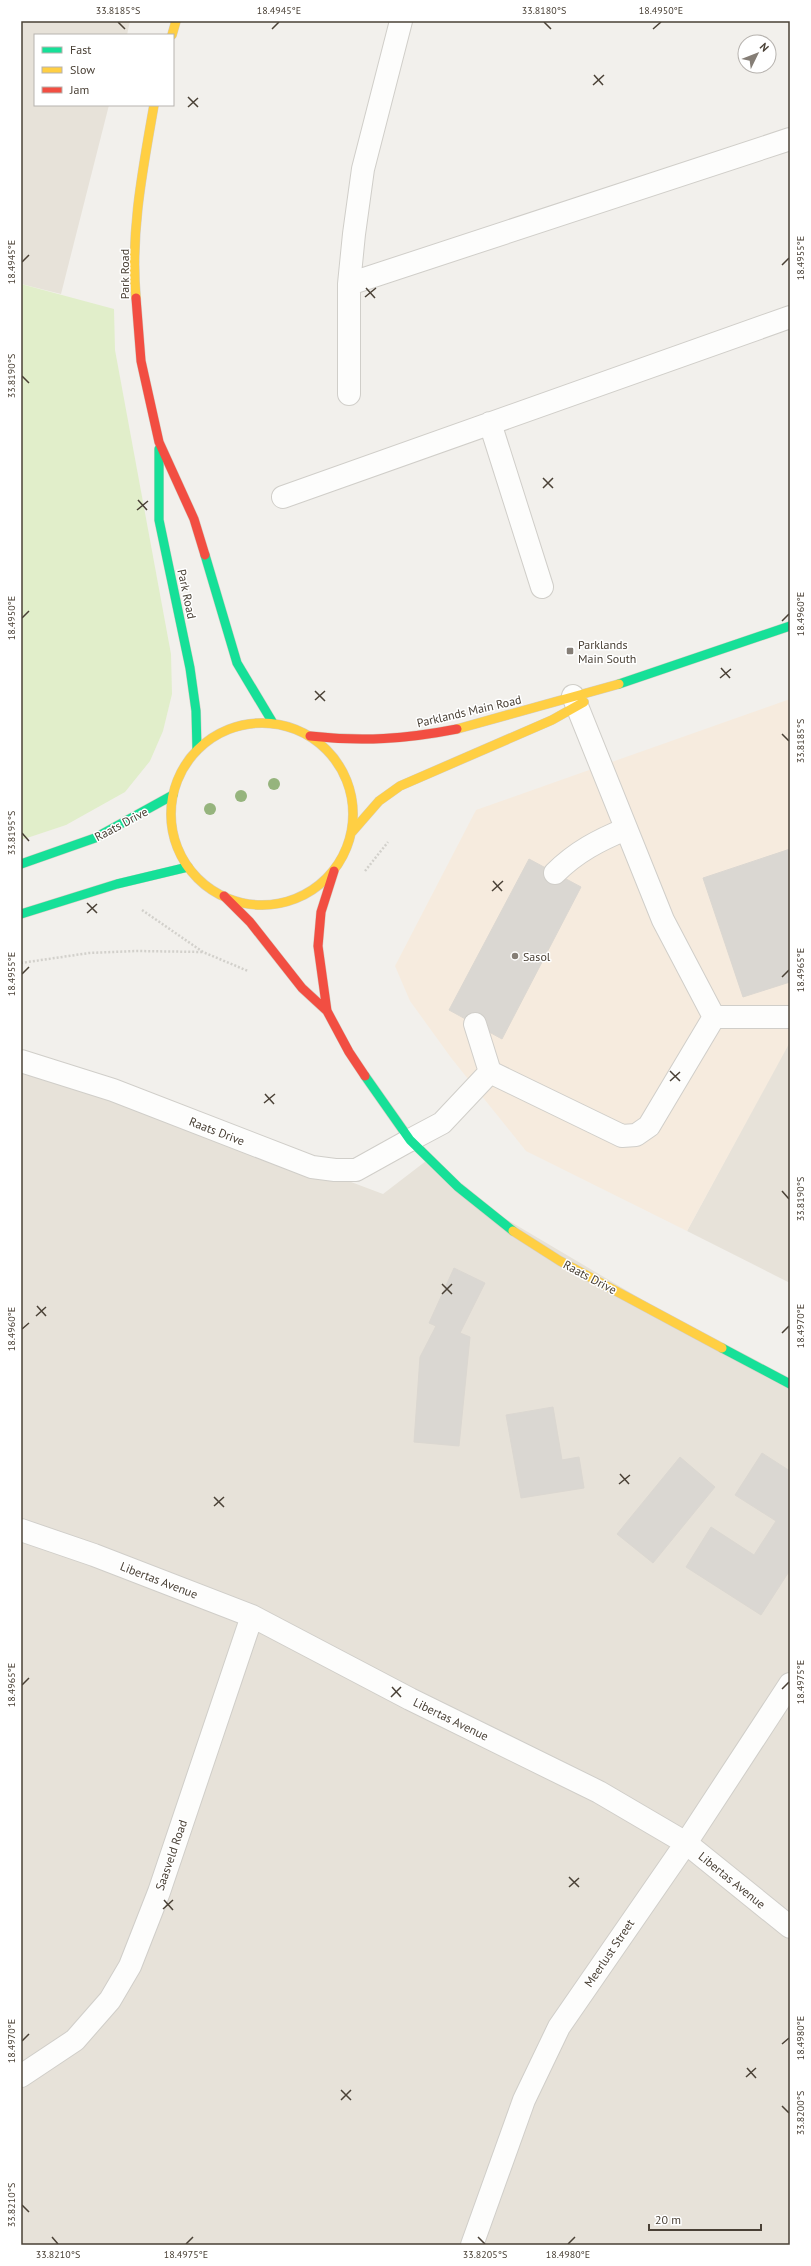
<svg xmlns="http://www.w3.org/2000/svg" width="811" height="2266" viewBox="0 0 811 2266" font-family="'PT Sans',sans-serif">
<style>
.residential{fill:#e7e2d9}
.commercial{fill:#f6ebde}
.green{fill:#e1eeca}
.building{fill:#dad7d2;stroke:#dbd7d1}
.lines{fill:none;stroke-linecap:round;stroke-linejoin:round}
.lane-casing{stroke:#d0cec9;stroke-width:24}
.street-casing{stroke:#d0cec9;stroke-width:24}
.fast-casing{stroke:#d4cec3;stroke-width:10}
.slow-casing{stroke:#d4cec3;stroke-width:10}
.jam-casing{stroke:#d4cec3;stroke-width:10}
.path{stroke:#d2d0cb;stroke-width:2.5;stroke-dasharray:2 2;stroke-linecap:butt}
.lane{stroke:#fdfdfc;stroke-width:22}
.street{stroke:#fdfdfc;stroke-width:22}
.fast{stroke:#16e098;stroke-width:9}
.slow{stroke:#ffcf43;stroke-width:9}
.jam{stroke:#f24e42;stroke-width:9}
.tree{fill:#96b47d}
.ticks{fill:none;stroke:#4a4136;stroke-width:1.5}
.poi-dot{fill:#857e76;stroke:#fff;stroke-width:1.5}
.labels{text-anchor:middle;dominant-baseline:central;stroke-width:3;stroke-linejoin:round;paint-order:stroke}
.street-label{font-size:12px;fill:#4a4136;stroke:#fff}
.poi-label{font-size:12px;fill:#4a4136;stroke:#fff;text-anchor:start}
.neatline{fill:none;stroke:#4a4136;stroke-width:1.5}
.ticks-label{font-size:10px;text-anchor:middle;fill:#4a4136}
</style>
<rect width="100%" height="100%" fill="#f2f0ec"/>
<path class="residential" d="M21,21H130L127,35H35V105H109L61,294L21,284Z
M789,1042H790V1283L687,1231Z
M21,1066L112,1092L383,1194L426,1161L455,1189L790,1387V2245H21Z"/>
<path class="commercial" d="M790,699V1042L687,1231L526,1151L452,1059L410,1001L395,966L476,810Z"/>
<path class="green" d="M21,284L114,309L115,350L171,654L172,694L163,731L150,761L125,792L66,825L21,840Z"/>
<path class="building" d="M790,849V982L743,997L703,878Z
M529,859L581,887L502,1039L449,1010Z
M454,1268L485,1283L460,1333L470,1337L459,1446L414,1442L420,1357L436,1326L429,1323Z
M553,1407L562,1460L579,1457L584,1488L521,1498L506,1415Z
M762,1453L790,1471V1570L761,1615L686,1567L711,1527L754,1555L776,1521L735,1495Z
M680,1457L715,1487L653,1563L617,1534Z"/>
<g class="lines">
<defs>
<path id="lane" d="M349,284L354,234L363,169L401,21
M349,394V284L790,139
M490,423L542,587
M283,497L790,317
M573,696L663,920L714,1017
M555,873C576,852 599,840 626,829
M714,1017H790
M490,1072L622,1136L636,1135L649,1126L714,1017
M410,1140L442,1123L490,1072L475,1024"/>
<path id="street" d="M21,1061L113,1090L312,1167L335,1170H356L410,1140
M21,1530L94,1555L252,1616L410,1699L599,1792L686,1843L790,1927
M21,2076L75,2040L110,2000L130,1966L159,1892L252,1616
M472,2245L524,2100L559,2027L686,1843L790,1684"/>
<path id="fast" d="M159,449V520L190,668L196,711L197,750
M205,555L237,663L273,723
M619,684L790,626
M21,864L95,838L173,795
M21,914L117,884L188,867
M365,1076L410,1140L458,1187L513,1231
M722,1348L790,1384"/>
<path id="slow" d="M172,35L176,21
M136,298C130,233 143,168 154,105
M171 814a91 91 0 1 1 182 0a91 91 0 1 1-182 0Z
M457,729L619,684
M352,832L379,801L400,786L552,720L584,702
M513,1231L560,1261L722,1348"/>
<path id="jam" d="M136,298L141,361L159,442L194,519L205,555
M310,736C362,742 406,739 457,729
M224,896L250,922L302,988L327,1011L349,1052L365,1076
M327,1011L318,946L321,912L334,871"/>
</defs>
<use href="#lane" class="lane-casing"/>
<use href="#street" class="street-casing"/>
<use href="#fast" class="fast-casing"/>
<use href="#slow" class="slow-casing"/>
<use href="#jam" class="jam-casing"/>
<path class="path" d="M365,871L388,842
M142,910L203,952L248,971
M21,963L89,953L137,951L203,952"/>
<use href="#lane" class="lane"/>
<use href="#street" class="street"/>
<use href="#fast" class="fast"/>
<use href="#slow" class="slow"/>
<use href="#jam" class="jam"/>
</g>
<g class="tree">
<circle cx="274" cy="784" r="6"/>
<circle cx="241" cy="796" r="6"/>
<circle cx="210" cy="809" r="6"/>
</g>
<path class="ticks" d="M118,22L125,29M544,22L551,29M272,29L279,22M653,29L661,22M594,75L603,85M593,85L604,75M188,97L198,107M188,107L198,98M22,262L29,255M782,265L789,258M366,288L375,298M365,297L376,288M22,376L29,383M543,478L553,488M543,488L553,478M138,500L147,510M137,510L148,501M22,618L29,611M782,621L789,614M721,668L730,678M720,678L731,669M315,691L325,701M315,700L325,691M782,734L789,741M22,833L29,841M493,881L502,891M492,891L503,881M87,903L97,913M87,913L97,904M22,974L29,967M782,977L789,970M670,1071L680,1081M670,1081L680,1072M265,1094L274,1104M264,1103L275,1094M782,1191L789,1199M442,1284L452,1294M442,1294L452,1284M37,1306L46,1316M36,1316L46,1307M22,1329L29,1323M782,1333L789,1326M620,1474L629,1484M619,1484L630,1475M214,1497L224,1507M214,1506L224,1497M22,1685L29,1678M392,1687L401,1697M782,1689L789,1682M391,1697L401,1687M569,1877L579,1887M569,1887L579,1878M164,1900L173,1910M163,1909L173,1900M22,2041L29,2034M782,2044L789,2038M747,2068L756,2078M746,2077L756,2068M341,2090L351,2100M341,2100L351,2090M782,2106L789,2113M22,2205L29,2212M52,2237L58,2244M478,2237L485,2244M186,2244L193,2237M568,2244L575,2237"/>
<g class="poi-dot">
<rect x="566" y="647" width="8" height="8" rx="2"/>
<circle cx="515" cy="956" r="4"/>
</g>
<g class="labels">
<g class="street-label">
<text transform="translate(124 274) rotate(-90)">Park Road</text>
<text transform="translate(187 594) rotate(78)">Park Road</text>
<text transform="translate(469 711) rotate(-13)">Parklands Main Road</text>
<text transform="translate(121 824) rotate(-28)">Raats Drive</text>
<text transform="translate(217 1131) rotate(21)">Raats Drive</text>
<text transform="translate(590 1277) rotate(28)">Raats Drive</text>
<text transform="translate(159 1580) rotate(21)">Libertas Avenue</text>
<text transform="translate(451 1719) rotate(26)">Libertas Avenue</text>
<text transform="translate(171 1855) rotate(-71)">Saasveld Road</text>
<text transform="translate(732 1880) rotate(39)">Libertas Avenue</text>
<text transform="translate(609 1953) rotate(-56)">Meerlust Street</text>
</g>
<g class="poi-label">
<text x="578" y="644">Parklands<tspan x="578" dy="14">Main South</tspan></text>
<text x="523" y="956">Sasol</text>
</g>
</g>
<rect width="811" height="2266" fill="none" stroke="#ffffff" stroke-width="44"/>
<rect x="34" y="34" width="140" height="72" fill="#ffffff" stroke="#b7b3af"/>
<rect x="42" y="47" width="20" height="6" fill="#16e098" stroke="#b7b3af"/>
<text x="70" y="54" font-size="12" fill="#4a4136">Fast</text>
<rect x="42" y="67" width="20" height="6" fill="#ffcf43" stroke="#b7b3af"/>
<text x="70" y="74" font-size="12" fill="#4a4136">Slow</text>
<rect x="42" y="87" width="20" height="6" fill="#f24e42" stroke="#b7b3af"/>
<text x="70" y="94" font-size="12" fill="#4a4136">Jam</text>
<g transform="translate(757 54) rotate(47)"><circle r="19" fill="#ffffff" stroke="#b7b3af"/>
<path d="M0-3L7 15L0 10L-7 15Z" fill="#857e76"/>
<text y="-6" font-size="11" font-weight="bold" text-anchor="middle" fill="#4a4136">N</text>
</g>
<path d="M649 2224v6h112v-6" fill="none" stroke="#4a4136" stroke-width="2"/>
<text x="655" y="2224" font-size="12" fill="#4a4136" stroke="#ffffff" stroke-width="3" paint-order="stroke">20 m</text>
<rect x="22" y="22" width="767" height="2222" class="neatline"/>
<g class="ticks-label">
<text x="118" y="14">33.8185°S</text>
<text x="279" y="14">18.4945°E</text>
<text x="544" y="14">33.8180°S</text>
<text x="661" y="14">18.4950°E</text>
<text transform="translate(800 258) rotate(-90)" y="4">18.4955°E</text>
<text transform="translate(11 262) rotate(-90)" y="4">18.4945°E</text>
<text transform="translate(11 376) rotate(-90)" y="4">33.8190°S</text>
<text transform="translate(800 614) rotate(-90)" y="4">18.4960°E</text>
<text transform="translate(11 618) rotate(-90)" y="4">18.4950°E</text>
<text transform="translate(800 741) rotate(-90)" y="4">33.8185°S</text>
<text transform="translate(11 833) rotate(-90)" y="4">33.8195°S</text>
<text transform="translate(800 970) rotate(-90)" y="4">18.4965°E</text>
<text transform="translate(11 974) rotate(-90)" y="4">18.4955°E</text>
<text transform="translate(800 1199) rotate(-90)" y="4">33.8190°S</text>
<text transform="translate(800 1326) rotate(-90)" y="4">18.4970°E</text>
<text transform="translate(11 1329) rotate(-90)" y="4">18.4960°E</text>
<text transform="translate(800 1682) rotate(-90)" y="4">18.4975°E</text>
<text transform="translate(11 1685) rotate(-90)" y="4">18.4965°E</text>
<text transform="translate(800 2038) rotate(-90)" y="4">18.4980°E</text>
<text transform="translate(11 2041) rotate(-90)" y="4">18.4970°E</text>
<text transform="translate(800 2113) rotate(-90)" y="4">33.8200°S</text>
<text transform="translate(11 2205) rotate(-90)" y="4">33.8210°S</text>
<text x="58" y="2258">33.8210°S</text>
<text x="186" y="2258">18.4975°E</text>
<text x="485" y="2258">33.8205°S</text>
<text x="568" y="2258">18.4980°E</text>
</g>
</svg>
